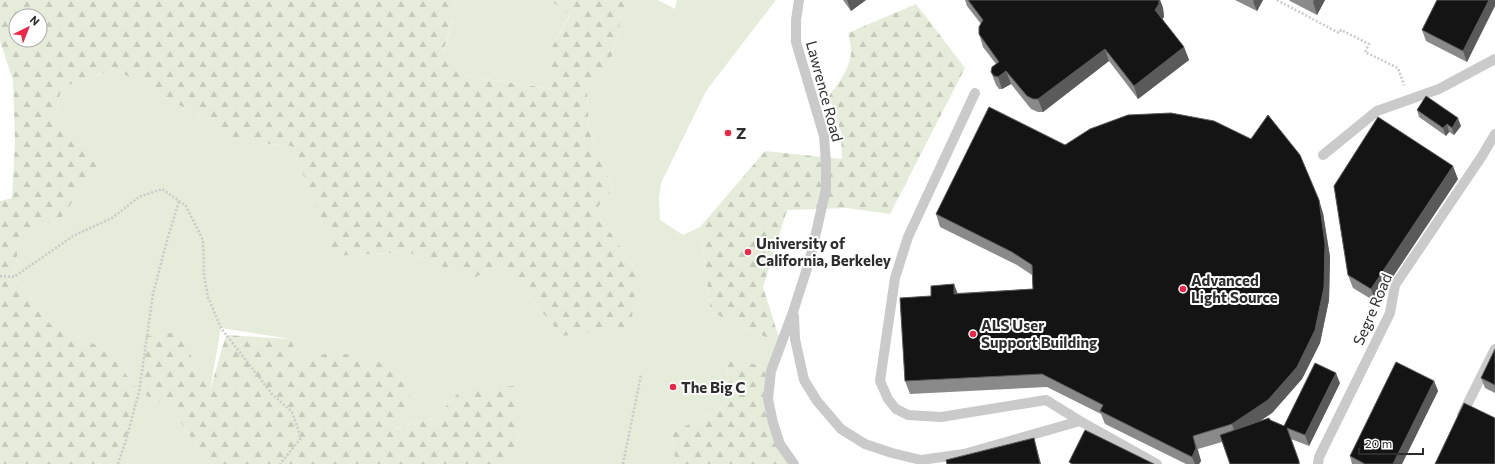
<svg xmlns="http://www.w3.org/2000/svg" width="1495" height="464" viewBox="0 0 1495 464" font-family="Commissioner,sans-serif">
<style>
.green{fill:#e5ecd9}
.forest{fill:url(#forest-firs);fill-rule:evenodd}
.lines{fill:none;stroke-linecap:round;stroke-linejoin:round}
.path{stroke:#cacaca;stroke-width:2.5;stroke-dasharray:2 2;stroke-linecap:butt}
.service{stroke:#cacaca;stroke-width:10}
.wall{fill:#8a8a8a}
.shaded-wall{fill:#5a5a5a}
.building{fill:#141414;stroke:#5a5a5a}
.poi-dot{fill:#ef2446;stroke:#fff;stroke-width:1.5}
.labels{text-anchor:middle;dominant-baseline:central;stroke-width:4;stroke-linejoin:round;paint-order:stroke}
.street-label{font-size:15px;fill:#2d2d2d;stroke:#fff}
.poi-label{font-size:15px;font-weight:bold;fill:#2d2d2d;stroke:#fff;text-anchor:start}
</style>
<defs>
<pattern id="forest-firs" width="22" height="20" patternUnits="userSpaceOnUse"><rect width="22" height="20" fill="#e5ecd9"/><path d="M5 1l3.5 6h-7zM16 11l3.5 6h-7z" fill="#c5cbbb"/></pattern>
</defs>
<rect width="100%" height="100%" fill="#fff"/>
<path class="green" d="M454,0H550L570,14L547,56L553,89L466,76L443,53L456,7Z
M632,0H658L675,9L677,0H776L706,91L661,183L659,198L660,220L683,235L700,227L711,312L781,344L771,371L727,353L726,405L672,433L675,460L679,464H507L520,432L463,388L436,417L393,429L330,352L299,364L291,339L221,328L210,390L139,392L172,409L202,454L212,464H99L126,440L107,350L50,324L14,277L20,234L62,217L96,166L55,114L62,87L115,69L204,119L239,141L292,146L335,256L408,252L472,279L502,263L562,336L637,272L595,210L613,189L589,131L587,89L610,63L623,12Z"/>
<path class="forest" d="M0,0H454L456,7L443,52L466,76L552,89L547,56L570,15L550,0H632L623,12L610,63L587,89L589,131L613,189L595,210L637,272L631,326L562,336L502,263L472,279L408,252L335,256L292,146L239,141L204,119L115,69L62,87L55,114L97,166L62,217L20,234L14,277L50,324L107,350L139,392L146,336L178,332L210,390L226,335L291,339L299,363L330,352L374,358L412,390L394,429L436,417L463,388L517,386L520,432L507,464H212L202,454L172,409L139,392L126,440L99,464H0V201L12,198L15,142L13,80L0,41ZM16,16H40V40H16Z
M916,4L965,68L890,214L847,208L787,210L763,287L781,344L711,312L700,227L765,151L842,159L841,132L829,96C839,83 852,66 851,49C851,44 849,38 848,33Z
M727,353L771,371L773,423L794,464H679L675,460L672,433L726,405Z"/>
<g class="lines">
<path class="path" d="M1277,0L1339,33L1341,30L1369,44L1365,52L1398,68L1404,85
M0,276L14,277L73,236L112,218L139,197L162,189L186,206L203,240L204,276L208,297L221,328L272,394L292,412L301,438L280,464
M118,464L126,440L139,392L153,294L166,244L179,201
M623,464L641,375"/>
<path class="service" d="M975,93L908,237L895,278L880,381L888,399L896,409L908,415L941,417L1046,400L1080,421
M1323,155L1377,111L1439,89L1495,59
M794,316L795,339L804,380L817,401L841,429L865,444L892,453L921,460L964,454L1080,421L1157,464
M1462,415L1495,349
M794,464L780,444L773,423L768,399L771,371L793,312L810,259L826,189V163L824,136L796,42V20L799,0
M1318,464L1319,457L1390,313L1395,285L1482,156L1495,134"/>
</g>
<path class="wall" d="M843,0H866L851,11Z
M965,0H1160L1163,8L1164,17L1162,19L1184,47L1189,60L1138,99L1109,61L1043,112H1038L1031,109L1011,84L1002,89H999L996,85L991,72L996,64L983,47L979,34L981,24L967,6Z
M1235,0H1263L1257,11Z
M1289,0H1325L1317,15L1290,1Z
M1495,0L1467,62L1426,41L1422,30Z
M1417,110L1461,126L1454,135L1449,132L1446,136L1419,117Z
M1065,145L1323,213L1330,257L1329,300L1320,343L1302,379L1272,413L1260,421L1270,420L1284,426L1340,383L1309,446L1291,439L1300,464H1230L1222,442L1198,449L1201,461L1199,464H1186L1105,424L1101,414L1047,387L910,394L905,381L931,296L957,293L1033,289L1032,275L1017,265L940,227L936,214Z
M1458,179L1376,302L1353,288L1348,275Z
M1495,349V393L1485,388L1481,378Z
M1434,381L1438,391L1402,464H1352L1350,456Z"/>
<path class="shaded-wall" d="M847,0H866L851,11Z
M1159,0H1160L1163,8L1164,17L1160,22L1155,10Z
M1254,0H1263L1257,11L1253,1Z
M1314,0H1325L1317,15L1313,2Z
M1489,0H1495V6L1467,62L1463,51Z
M1184,47L1189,60L1138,99L1134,86Z
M1105,49L1109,61L1043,112L1038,99Z
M1006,71L1011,84L1002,89L998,77Z
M1458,118L1461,126L1454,135L1452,128Z
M1447,124L1449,132L1446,136L1443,128Z
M1453,166L1458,179L1376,302L1371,289Z
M1319,200L1323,213L1330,257L1329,300L1320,343L1302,379L1272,413L1236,437L1232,424Z
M954,284L959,297L954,294Z
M1336,373L1340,383L1309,446L1305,435Z
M1434,381L1438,391L1402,464H1393Z
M1193,436L1201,461L1199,464H1195L1192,457Z
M1034,438L1037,449L1041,464H1040Z"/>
<path class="building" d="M968,0H1159V4L1155,10L1184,47L1134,86L1105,49L1038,99H1033L1027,96L1006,71L998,77L994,76L991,72L992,67L999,62L979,34V27L983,20Z
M1437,0H1489L1463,51L1422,30Z
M1426,96L1458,118L1452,128L1447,124L1443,128L1417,110Z
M989,107L1065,145L1090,129L1128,115L1171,113L1214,121L1251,139L1268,115L1300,155L1319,200L1325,244L1324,287L1315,330L1297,367L1268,400L1232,424L1193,436L1196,448L1192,457L1100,411L1103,405L1042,374L905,381L900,298L931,296V286L954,284V294L1033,289L1032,265L1012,252L936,214Z
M1378,117L1453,166L1371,289L1348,275L1334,186Z
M1495,349V385L1481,378Z
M1396,362L1434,381L1393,464H1365L1350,456Z
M1315,363L1336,373L1305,435L1287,428L1299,461V464H1230L1220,435L1269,418L1270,420L1284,426Z
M1464,403L1495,418V464H1435Z
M1085,430L1154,464H1072L1069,462Z
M1034,438L1040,464H947L946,460Z"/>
<g class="poi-dot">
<circle cx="728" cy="133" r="4"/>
<circle cx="748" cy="252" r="4"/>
<circle cx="1183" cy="289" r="4"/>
<circle cx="973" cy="334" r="4"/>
<circle cx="673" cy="387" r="4"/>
</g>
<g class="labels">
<g class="street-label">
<text transform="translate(825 91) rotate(75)">Lawrence Road</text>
<text transform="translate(1372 309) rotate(-67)">Segre Road</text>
</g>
<g class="poi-label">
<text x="736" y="133">Z</text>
<text x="756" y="243">University of<tspan x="756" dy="17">California, Berkeley</tspan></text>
<text x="1191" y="280">Advanced<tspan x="1191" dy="17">Light Source</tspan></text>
<text x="981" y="325">ALS User<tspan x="981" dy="17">Support Building</tspan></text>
<text x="681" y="387">The Big C</text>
</g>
</g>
<g transform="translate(28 28) rotate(43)"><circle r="19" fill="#ffffff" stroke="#ababab"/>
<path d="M0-3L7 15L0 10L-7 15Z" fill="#ef2446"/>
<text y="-6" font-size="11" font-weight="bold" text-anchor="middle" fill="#2d2d2d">N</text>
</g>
<path d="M1359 448v6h64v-6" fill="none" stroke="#2d2d2d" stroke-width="2"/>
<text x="1365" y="448" font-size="12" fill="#2d2d2d" stroke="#ffffff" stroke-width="3" paint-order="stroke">20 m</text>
</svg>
